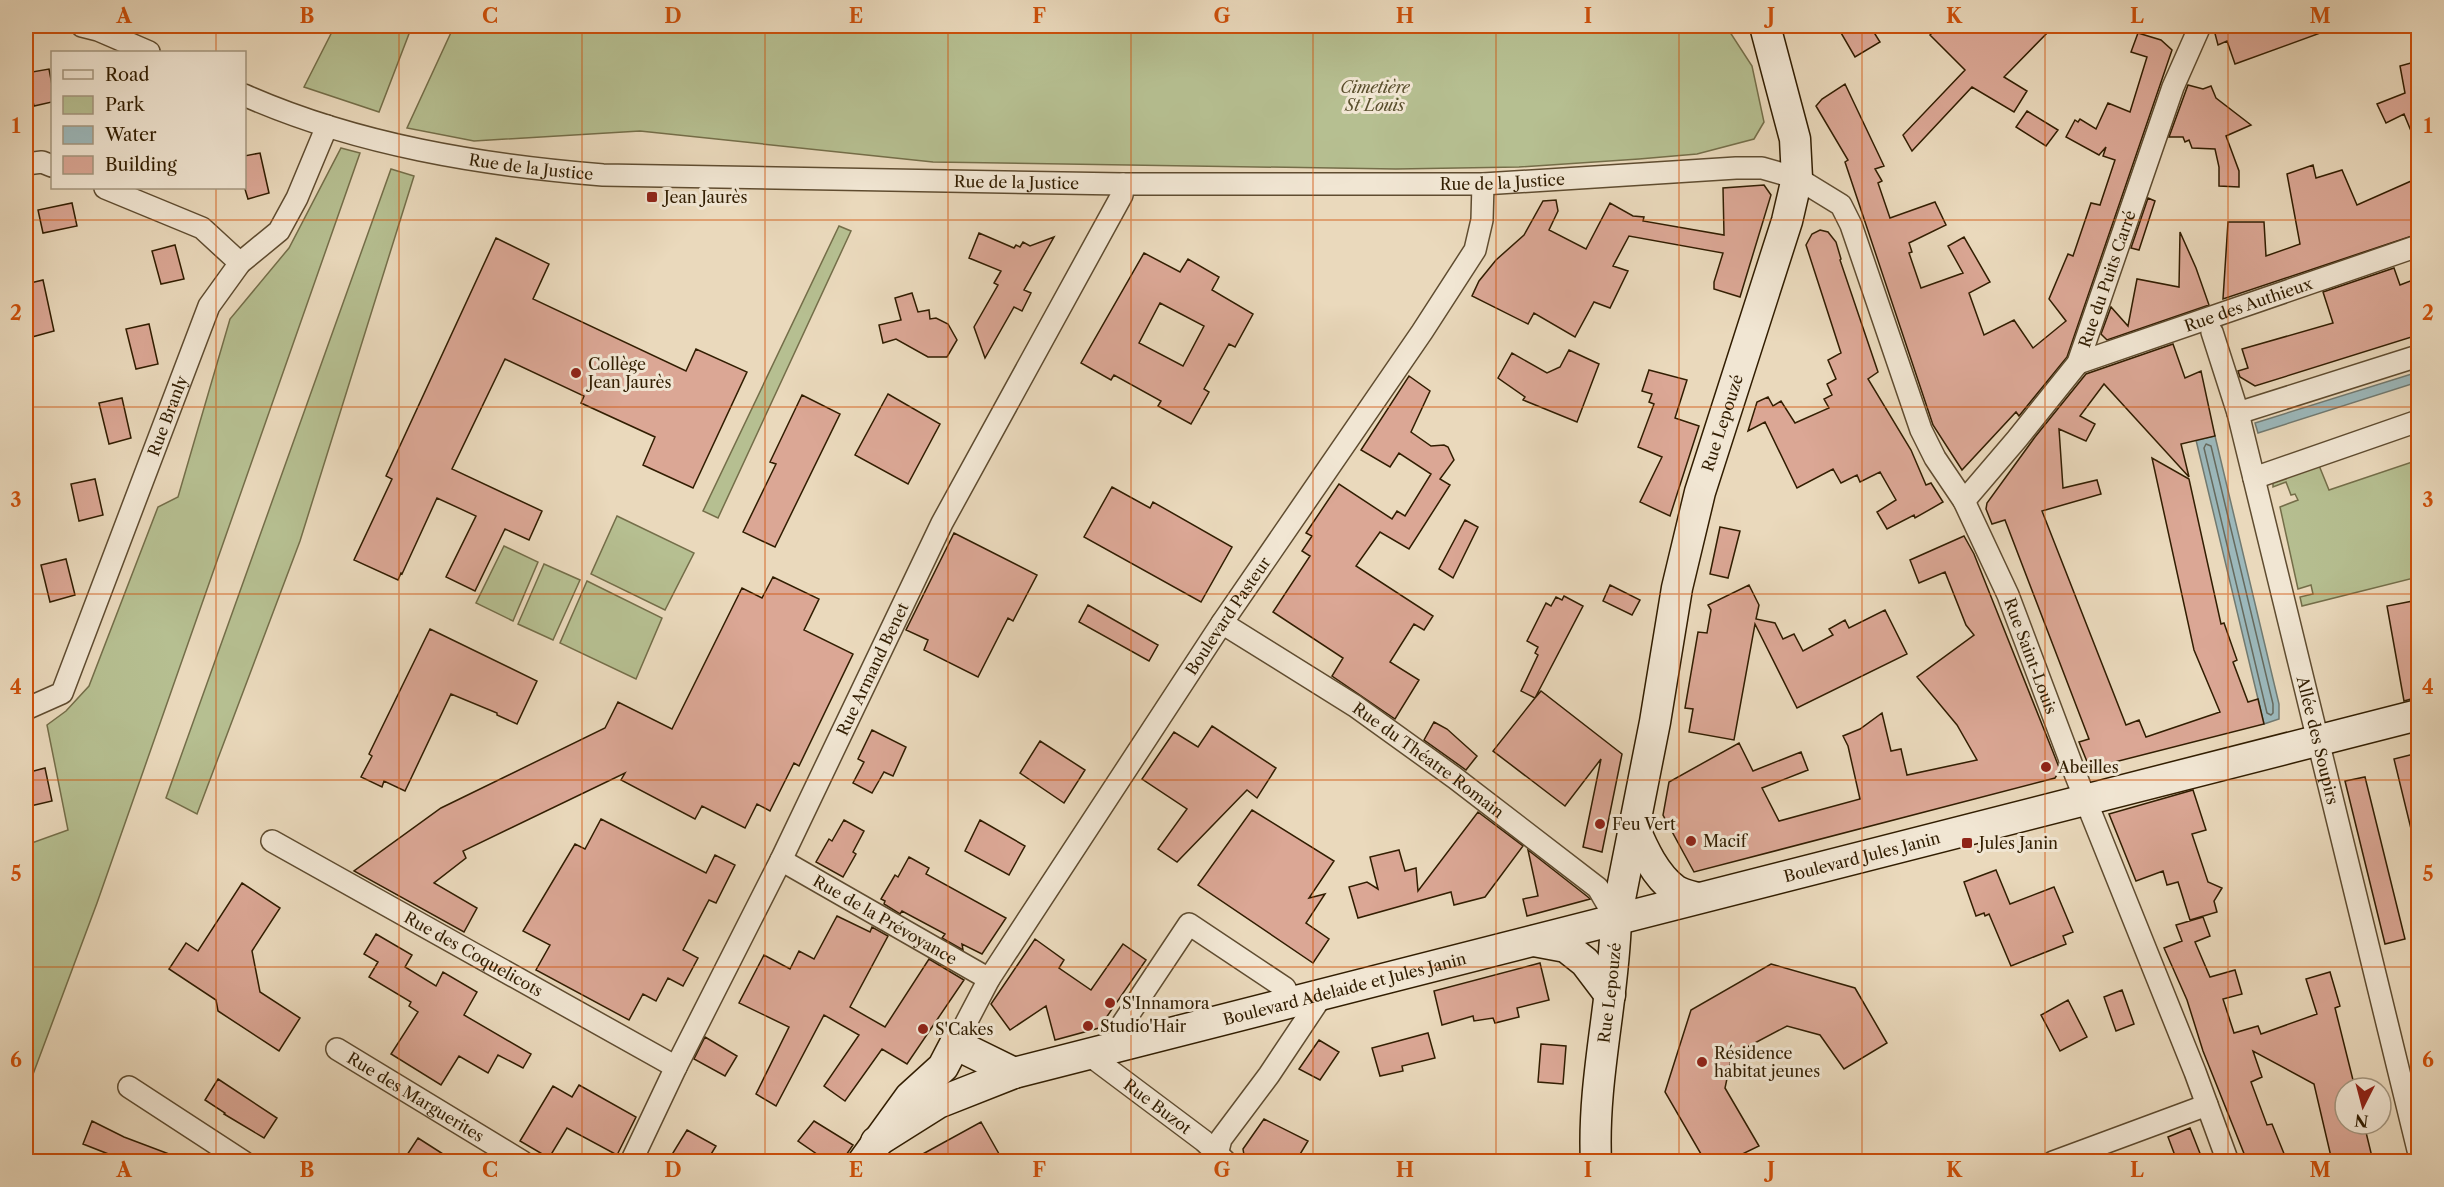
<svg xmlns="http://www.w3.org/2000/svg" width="2444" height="1187" viewBox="0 0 2444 1187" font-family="'Libre Caslon Text',serif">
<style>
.green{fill:#b6bf91;stroke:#746e49;stroke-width:1.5}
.water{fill:#9cb8bb;stroke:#717a71;stroke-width:1.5}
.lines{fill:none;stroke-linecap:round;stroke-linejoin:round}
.shore{stroke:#666a5e;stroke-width:1.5}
.building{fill:#dba795;stroke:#311d01;stroke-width:1.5;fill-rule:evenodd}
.street-casing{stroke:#5f4c30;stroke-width:24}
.secondary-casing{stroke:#311d01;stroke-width:33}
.street{stroke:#f1e6d3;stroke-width:21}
.secondary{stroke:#f1e6d3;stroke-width:30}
.grid{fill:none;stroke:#cd500a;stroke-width:1.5;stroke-opacity:0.55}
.poi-dot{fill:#8f2418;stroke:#f1e6d3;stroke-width:2}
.labels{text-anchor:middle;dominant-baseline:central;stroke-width:6;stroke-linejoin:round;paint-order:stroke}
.park-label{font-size:16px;font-style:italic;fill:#594e2c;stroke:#f1e6d3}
.street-label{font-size:16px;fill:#311d01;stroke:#f1e6d3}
.poi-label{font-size:16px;fill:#311d01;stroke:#f1e6d3;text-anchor:start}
.neatline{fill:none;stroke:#cd500a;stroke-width:2}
.grid-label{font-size:20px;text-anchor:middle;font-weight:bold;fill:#cd500a}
</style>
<rect width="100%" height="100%" fill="#ead9bc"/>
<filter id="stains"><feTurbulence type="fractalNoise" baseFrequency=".00333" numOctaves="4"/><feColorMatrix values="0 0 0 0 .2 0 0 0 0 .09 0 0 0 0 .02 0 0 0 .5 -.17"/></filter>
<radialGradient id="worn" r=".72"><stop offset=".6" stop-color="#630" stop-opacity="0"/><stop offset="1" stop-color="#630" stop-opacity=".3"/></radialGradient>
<path class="green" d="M335,26H412L379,112L304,87Z
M454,26H1726L1752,66L1764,122L1754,139L1697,154L1639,159L1519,167L1396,169L933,162L640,131L474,141L407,128Z
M341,148L360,153L97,903L26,1093V933L29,918L26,885V845L68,830L47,725L66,711L89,686L158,507L178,497L230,319L289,248Z
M391,169L414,176L300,541L197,814L166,798Z
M839,226L851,231L718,518L703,511Z
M2418,460V577L2302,606L2300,597L2313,594L2311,585L2298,589L2280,507L2298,500L2295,494L2291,495L2286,482L2273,487V482L2318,463L2329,490Z
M617,516L694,553L665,610L591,574Z
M504,546L538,562L513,621L476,603Z
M544,564L580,580L553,640L518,624Z
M587,581L662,618L636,679L560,643Z"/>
<path class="water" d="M2418,372V382L2258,433L2255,423Z
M2215,436L2279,704V719L2264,724L2196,440Z"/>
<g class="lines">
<path class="shore" d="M2206,444L2211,446L2273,704V713L2271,715L2267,713L2204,448Z"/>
</g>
<path class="building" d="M1837,26H1870L1880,42L1855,57Z
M1939,26H2054L2004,77L2027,91L2014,112L1972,87L1912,151L1903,135L1965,70L1930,35Z
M2213,26H2334V28L2235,64L2227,41L2218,45Z
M2138,33L2161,40L2172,50L2067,357L2019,416L2016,412L1962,470L1933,425L1845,162L1848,160L1816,106L1822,99L1845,84L1884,166L1875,169L1882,181L1878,183L1890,218L1935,202L1946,225L1909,243L1912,252L1909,253L1921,288L1963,273L1948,246L1964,237L1990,282L1969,293L1984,335L2014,320L2033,348L2066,321L2049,299L2068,254L2073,256L2091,203L2100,205L2115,160L2103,156L2106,147L2099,155L2066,137L2075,120L2078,122L2080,119L2096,129L2108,103L2130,112L2147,57L2131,52Z
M2418,61V148L2404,114L2386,123L2377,104L2405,93L2400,66Z
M49,69L52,85V102L34,106L26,73Z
M2188,85L2203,89L2211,86L2216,98L2251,125L2226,136L2239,171V187L2219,186V167L2215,149L2192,148L2189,140L2185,142L2183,137H2169Z
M2027,111L2058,130L2046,146L2016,127Z
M260,153L269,193L248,199L244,186V156Z
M2313,165L2316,178L2342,170L2357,205L2418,178V234L2223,299L2228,222H2264L2266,256L2300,244L2287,174Z
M1764,185L1771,195L1740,297L1714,289V282L1723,253L1629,236L1613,266L1628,271L1610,308L1594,302L1575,337L1534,313L1528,324L1472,296L1479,281L1496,260L1524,235L1543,201L1556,200L1558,211L1549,230L1586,249L1610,203L1633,216L1644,217L1643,221L1724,235L1723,188Z
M2148,198L2155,201L2139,250L2131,248Z
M72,203L77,226L43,233L38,210Z
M1820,230L1828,232L1836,242L1841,259L1840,260L1878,372L1868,379L1911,450L1926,485L1931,483L1943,502L1915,518L1914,515L1887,529L1877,512L1896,500L1880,472L1860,482L1857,475L1841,483L1833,469L1797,488L1765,422L1748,431L1757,402L1768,397L1773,406L1781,401L1795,423L1829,408L1824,399L1832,395L1827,384L1836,379L1828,360L1841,353L1806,245L1812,234Z
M2180,232L2196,268L2209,305L2107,340L2101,334L2111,307L2128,326L2137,279L2179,287Z
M979,233L1014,248L1016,245L1020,247L1023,242L1030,246L1054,237L1024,290L1031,293L1022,311L1014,307L985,358L974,327L998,285L994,283L1001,271L969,258Z
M496,238L549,264L533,299L686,371L696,349L747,372L693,488L643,465L655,437L581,403L584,396L505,359L452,469L542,511L529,540L505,529L475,591L446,577L476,516L437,498L402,574L401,573L398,580L354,560L392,479L386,476Z
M175,245L184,279L161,284L152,251Z
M1144,253L1180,272L1188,259L1219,277L1212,290L1253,314L1235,347L1229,344L1204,389L1209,392L1191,424L1158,406L1161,401L1114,375L1111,380L1081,363ZM1160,303L1204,326L1183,366L1139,343Z
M2394,268L2400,285L2418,278V335L2255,386L2240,377L2238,371L2248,368L2242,349L2333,323L2323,292Z
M43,280L54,331L32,337L26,311V284Z
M912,293L918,312L929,310L930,319L936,318L948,324L957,340L947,357H928L896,339L883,343L879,325L901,320L895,298Z
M149,324L158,364L136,369L126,329Z
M2173,344L2185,378L2201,371L2215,436L2181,444L2189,477L2104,384L2080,416L2095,424L2086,441L2059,429L2063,488L2097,480L2101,494L2042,511L2126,725L2139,720L2146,737L2220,712L2194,650L2152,458L2189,479L2221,624L2224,623L2237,660L2233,662L2248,702L2258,699L2264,724L2095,767L2088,764L2079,742L2089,739L2005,520L1992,524L1986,509L1987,503L2035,437L2086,374Z
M1569,350L1599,364L1577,422L1523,400L1525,397L1498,378L1512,353L1547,373L1560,367Z
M1649,370L1687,380L1675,418L1699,426L1670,516L1640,502L1662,457L1638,447L1654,404L1649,402L1652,394L1642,391Z
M1409,376L1430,391L1411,432L1431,446L1444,445L1448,447L1454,460L1440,479L1450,485L1409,549L1380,532L1356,566L1433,616L1424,630L1414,624L1390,662L1419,680L1395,719L1332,676L1343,658L1273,612L1310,556L1302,551L1312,536L1306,533L1339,484L1392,519L1397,511L1405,516L1431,474L1399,453L1390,467L1361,450Z
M888,394L940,424L908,484L855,455Z
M802,395L840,414L775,547L743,532L776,464L770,462Z
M122,398L131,438L109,444L99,403Z
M95,479L103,515L79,521L71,484Z
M1112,487L1150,508L1153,502L1232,547L1201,602L1084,537Z
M1465,520L1478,527L1453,578L1439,569Z
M1720,527L1740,531L1728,578L1710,574Z
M954,533L1037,575L1013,621L1008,618L978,677L924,650L928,640L906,630Z
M1964,536L1974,554L2053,752L2060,770L2055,778L1694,872L1663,815L1669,782L1739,743L1753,771L1801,752L1808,770L1762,788L1779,821L1860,799L1848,746L1843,736L1860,729L1882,713L1891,751L1901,749L1907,775L1977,760L1957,725L1917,677L1974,635L1966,625L1945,572L1919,583L1910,560Z
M66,559L75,595L50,602L41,565Z
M773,577L819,599L804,630L853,654L799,766L794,763L770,811L757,804L745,828L702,806L695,819L621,780L625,773L463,851L466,858L434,883L477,908L464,932L354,871L441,808L605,728L618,702L672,729L742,588L762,598Z
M1610,585L1640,600L1632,615L1603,601Z
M1749,585L1759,605L1756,619L1775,623L1783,639L1794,634L1803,651L1833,635L1829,629L1845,620L1849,628L1885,610L1907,654L1797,708L1755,624L1734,740L1689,732L1693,709L1685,708L1698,632L1707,633L1711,610L1708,605Z
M1564,596L1583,606L1535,698L1541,691L1622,754L1602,852L1583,847L1601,759L1565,806L1493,751L1535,698L1521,691L1538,655L1535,653L1538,647L1527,641L1546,603L1551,606L1556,597L1562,600Z
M2418,600V632H2416L2418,648V697L2404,701L2387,606Z
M1088,605L1158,645L1149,661L1079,622Z
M430,629L537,681L517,724L497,715V713L451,694L405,791L384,781L382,787L361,777L372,756L369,754Z
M1434,722L1447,729L1477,756L1466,770L1424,740Z
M1212,726L1276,768L1257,798L1247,790L1177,862L1158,849L1187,809L1142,779L1174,732L1198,747Z
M872,730L906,747L893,776L884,772L872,793L853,783L864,762L858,759Z
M1040,741L1085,770L1064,803L1020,773Z
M2418,753V833H2412L2394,759Z
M45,768L52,801L26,807V773Z
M2365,777L2405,939L2385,944L2345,781Z
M2193,790L2206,830L2192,834L2208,882L2222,888L2214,901L2217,912L2190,920L2178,882L2167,885L2163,871L2136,881L2109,814Z
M1252,810L1334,861L1309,898L1325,894L1306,923L1329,939L1313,963L1198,885Z
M1478,812L1523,846L1485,897L1454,905L1451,892L1358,918L1349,887L1367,882L1378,889L1370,857L1399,850L1405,871L1416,868L1418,891Z
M601,819L706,873L715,855L735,865L716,903L709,900L683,950L698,958L683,986L668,978L656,1001L643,994L629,1020L536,970L550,945L523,931L575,844L585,849Z
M844,820L864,831L853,852L856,854L843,877L816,862L829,839L832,841Z
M980,820L1025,846L1009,875L965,851Z
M1528,850L1588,897L1590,899L1527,916L1523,899L1538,896Z
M909,857L929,868L926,874L1006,918L982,954L962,944L963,950L942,938L945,934L902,911L900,914L884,904L885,901L881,899L895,875L898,877Z
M1996,870L2010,904L2054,887L2073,932L2063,936L2066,944L2011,966L1989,914L1985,916L1984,913L1976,916L1964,882Z
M242,883L280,908L252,951L260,992L300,1018L279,1051L218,1011L216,1000L169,969L186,943L198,951Z
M837,916L870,932L872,927L888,936L850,1007L885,1027L929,959L964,980L907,1064L882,1049L845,1101L824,1086L859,1035L824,1015L776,1106L756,1094L789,1027L739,1003L764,955L790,969L799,951L814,959Z
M2203,917L2210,936L2195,942L2210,977L2235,970L2242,994L2223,999L2234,1033L2258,1026L2261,1034L2317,1014L2306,979L2330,972L2340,1006L2335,1008L2355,1088H2345V1124H2364L2373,1161H2332L2314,1084L2253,1051L2262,1077L2251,1082L2267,1125L2272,1124L2287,1161H2247L2203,1051L2187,1000L2164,948L2182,941L2176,925Z
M376,934L412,955L405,967L436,986L443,972L477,992L464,1015L531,1054L523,1068L498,1055L488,1073L459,1056L441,1085L391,1054L418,1012L409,1006L411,1002L369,977L378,962L364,954Z
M1035,939L1064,960L1059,968L1091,990L1123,944L1146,960L1099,1028L1055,1040L1046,1006L1010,1030L991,1004Z
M1540,963L1549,1000L1517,1008L1519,1017L1495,1023L1493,1018L1474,1021L1473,1016L1442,1025L1434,991Z
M1771,964L1855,988L1887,1043L1844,1069L1820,1035L1787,1026L1732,1055L1725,1088L1759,1146L1728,1161H1705L1665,1092L1691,1010Z
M2122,990L2134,1024L2116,1031L2104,997Z
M2068,1000L2087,1037L2060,1051L2041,1015Z
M1428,1033L1435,1058L1402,1066L1403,1071L1380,1076L1372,1048Z
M705,1037L737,1056L725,1076L694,1059Z
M1319,1040L1339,1052L1320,1080L1299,1069Z
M1541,1044L1566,1046L1563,1084L1538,1082Z
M218,1079L277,1118L264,1138L224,1114L225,1113L205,1100Z
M579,1085L636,1117L617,1155L567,1128L549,1158L520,1141L553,1086L572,1097Z
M1264,1119L1308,1141L1296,1161H1287L1274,1155L1269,1161H1245L1243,1149Z
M92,1121L124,1137L185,1160V1161H114L116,1157L83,1144Z
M814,1121L853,1145L842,1161H827L798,1141Z
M981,1122L1003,1161H910Z
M2190,1128L2203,1161H2177L2168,1137Z
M687,1130L716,1146L707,1161H668Z
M418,1138L454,1161H403Z"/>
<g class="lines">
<defs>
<g id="street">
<path d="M82,26L98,30L149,52"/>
<path id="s1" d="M244,95C357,145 481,165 603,175L1123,184H1483L1736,168H1762L1797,178L1841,205L1851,225L1921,430L1935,458L1964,501L2008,595L2076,776L2195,1072L2228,1162"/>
<path d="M26,164L42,162L52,166"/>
<path d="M105,188L202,228L240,263"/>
<path id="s2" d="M2212,332L2238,413L2418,1150"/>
<path id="s3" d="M2078,363L2418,246"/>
<path d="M2238,413L2418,356"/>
<path d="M2254,478L2418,421"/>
<path id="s4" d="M1964,501L2017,439L2078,363L2173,87L2200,26"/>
<path id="s5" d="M1222,623L1355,706L1455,778L1598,888L1616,919"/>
<path id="s6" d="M26,709L62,693L209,306L240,263L279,231L297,198L327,126"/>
<path id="s7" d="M272,841L676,1067"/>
<path id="s8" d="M781,860L989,979"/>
<path d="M1129,1043L1123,1023L1189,924L1285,988L1291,1002"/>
<path id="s9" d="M955,1044L989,979L1222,623L1422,332L1475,250L1482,220L1483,184"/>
<path id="s10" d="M337,1049L523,1162"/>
<path id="s11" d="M1088,1054L1204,1141L1225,1161"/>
<path d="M129,1087L244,1162"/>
<path id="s12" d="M631,1162L676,1067L781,860L942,523L1122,195L1123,184"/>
<path d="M1215,1162L1221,1139L1269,1075L1323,994"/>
<path d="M2053,1162L2207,1105"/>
</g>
<g id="secondary">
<path d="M1634,827C1643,849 1655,875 1675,890C1681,894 1690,896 1697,898"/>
<path d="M1534,941L1566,947L1585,962L1610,995"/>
<path id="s13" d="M876,1142L938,1103L1014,1073L2418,715"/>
<path d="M863,1162L910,1097L943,1067L955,1044L1014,1073"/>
<path id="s14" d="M1596,1162C1592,1080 1614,1000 1616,919L1655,722L1677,588L1700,492L1787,221L1797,178L1795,139L1765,26"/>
</g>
</defs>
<use href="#street" class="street-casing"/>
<use href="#secondary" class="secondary-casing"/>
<use href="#street" class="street"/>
<use href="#secondary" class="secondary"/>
</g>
<path class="grid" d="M216,26V52M399,26V1162M582,26V1162M765,26V1162M948,26V1162M1131,26V1162M1313,26V1162M1496,26V1162M1679,26V1162M1862,26V1162M2045,26V1162M2228,26V1162M216,188V1162M26,220H2418M26,407H2418M26,594H2418M26,780H2418M26,967H2418"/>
<g class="poi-dot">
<rect x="646" y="191" width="12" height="12" rx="3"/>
<circle cx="576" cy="373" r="6"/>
<circle cx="2046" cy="767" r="6"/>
<circle cx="1600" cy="824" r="6"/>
<circle cx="1691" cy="841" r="6"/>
<rect x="1961" y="837" width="12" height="12" rx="3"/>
<circle cx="1110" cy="1003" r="6"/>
<circle cx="1088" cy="1026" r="6"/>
<circle cx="923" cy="1029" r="6"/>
<circle cx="1702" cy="1062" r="6"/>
</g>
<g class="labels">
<g class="park-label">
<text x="1375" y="87">Cimetière<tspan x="1375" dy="18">St Louis</tspan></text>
</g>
<g class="street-label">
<text stroke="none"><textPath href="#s1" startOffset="297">Rue de la Justice</textPath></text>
<text stroke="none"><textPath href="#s1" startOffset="1269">Rue de la Justice</textPath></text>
<text stroke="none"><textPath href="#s1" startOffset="783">Rue de la Justice</textPath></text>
<text stroke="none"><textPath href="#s4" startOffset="268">Rue du Puits Carré</textPath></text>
<text stroke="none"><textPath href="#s3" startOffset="180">Rue des Authieux</textPath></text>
<text stroke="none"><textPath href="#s6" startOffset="336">Rue Branly</textPath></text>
<text stroke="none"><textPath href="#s14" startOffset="752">Rue Lepouzé</textPath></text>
<text stroke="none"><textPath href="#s9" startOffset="508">Boulevard Pasteur</textPath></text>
<text stroke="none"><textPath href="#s1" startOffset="2108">Rue Saint-Louis</textPath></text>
<text stroke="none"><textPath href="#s12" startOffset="549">Rue Armand Benet</textPath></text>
<text stroke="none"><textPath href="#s2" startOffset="422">Allée des Soupirs</textPath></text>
<text stroke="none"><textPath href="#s5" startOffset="248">Rue du Théatre Romain</textPath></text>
<text stroke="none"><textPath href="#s13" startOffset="1030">Boulevard Jules Janin</textPath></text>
<text stroke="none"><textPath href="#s8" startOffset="120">Rue de la Prévoyance</textPath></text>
<text stroke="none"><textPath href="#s7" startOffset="231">Rue des Coquelicots</textPath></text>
<text stroke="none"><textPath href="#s13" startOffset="496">Boulevard Adelaide et Jules Janin</textPath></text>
<text stroke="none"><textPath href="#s14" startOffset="170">Rue Lepouzé</textPath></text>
<text stroke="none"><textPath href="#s10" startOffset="92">Rue des Marguerites</textPath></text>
<text stroke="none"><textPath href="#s11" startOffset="87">Rue Buzot</textPath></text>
</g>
<g class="poi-label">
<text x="664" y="197">Jean Jaurès</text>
<text x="588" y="364">Collège<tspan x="588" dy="18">Jean Jaurès</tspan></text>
<text x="2058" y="767">Abeilles</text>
<text x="1612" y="824">Feu Vert</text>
<text x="1703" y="841">Macif</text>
<text x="1979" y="843">Jules Janin</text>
<text x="1122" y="1003">S'Innamora</text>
<text x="1100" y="1026">Studio'Hair</text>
<text x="935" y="1029">S'Cakes</text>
<text x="1714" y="1053">Résidence<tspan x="1714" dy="18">habitat jeunes</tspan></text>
</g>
</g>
<rect width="2444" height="1187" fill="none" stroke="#ead9bc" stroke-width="66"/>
<rect x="51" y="51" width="195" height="138" fill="#f1e6d3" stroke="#a4967f" stroke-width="1.5"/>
<rect x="63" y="70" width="30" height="9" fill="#f1e6d3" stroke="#a4967f" stroke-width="1.5"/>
<text x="105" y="81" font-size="18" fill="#311d01">Road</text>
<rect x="63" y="96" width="30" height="18" fill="#b6bf91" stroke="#a4967f" stroke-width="1.5"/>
<text x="105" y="111" font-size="18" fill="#311d01">Park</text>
<rect x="63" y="126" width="30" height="18" fill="#9cb8bb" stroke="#a4967f" stroke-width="1.5"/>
<text x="105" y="141" font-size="18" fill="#311d01">Water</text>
<rect x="63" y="156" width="30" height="18" fill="#dba795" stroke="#a4967f" stroke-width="1.5"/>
<text x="105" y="171" font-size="18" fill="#311d01">Building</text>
<g transform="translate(2363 1106) rotate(186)"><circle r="28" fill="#f1e6d3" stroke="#a4967f" stroke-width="1.5"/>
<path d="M0-4.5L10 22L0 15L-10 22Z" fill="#8f2418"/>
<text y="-9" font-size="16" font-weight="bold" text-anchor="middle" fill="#311d01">N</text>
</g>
<rect x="33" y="33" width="2378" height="1121" class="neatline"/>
<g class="grid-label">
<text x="124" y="23">A</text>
<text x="307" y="23">B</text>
<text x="490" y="23">C</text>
<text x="673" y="23">D</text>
<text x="856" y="23">E</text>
<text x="1039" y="23">F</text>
<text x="1222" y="23">G</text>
<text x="1405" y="23">H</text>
<text x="1588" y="23">I</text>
<text x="1771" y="23">J</text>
<text x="1954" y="23">K</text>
<text x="2137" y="23">L</text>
<text x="2320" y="23">M</text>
<text x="16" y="133">1</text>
<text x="2428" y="133">1</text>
<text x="16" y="320">2</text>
<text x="2428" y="320">2</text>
<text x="16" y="507">3</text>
<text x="2428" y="507">3</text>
<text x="16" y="694">4</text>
<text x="2428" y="694">4</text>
<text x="16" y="881">5</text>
<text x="2428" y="881">5</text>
<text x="16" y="1067">6</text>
<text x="2428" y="1067">6</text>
<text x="124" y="1177">A</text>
<text x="307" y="1177">B</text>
<text x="490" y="1177">C</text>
<text x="673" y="1177">D</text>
<text x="856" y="1177">E</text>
<text x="1039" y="1177">F</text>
<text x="1222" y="1177">G</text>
<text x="1405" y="1177">H</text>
<text x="1588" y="1177">I</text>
<text x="1771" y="1177">J</text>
<text x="1954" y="1177">K</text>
<text x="2137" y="1177">L</text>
<text x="2320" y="1177">M</text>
</g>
<rect width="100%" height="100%" filter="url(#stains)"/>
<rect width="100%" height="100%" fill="url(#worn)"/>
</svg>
